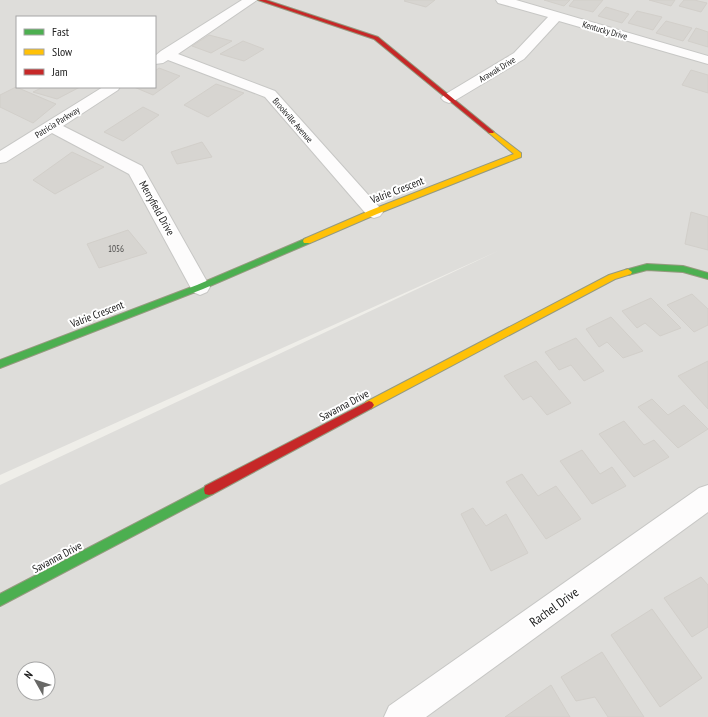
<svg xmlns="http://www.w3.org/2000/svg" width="708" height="717" viewBox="0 0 708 717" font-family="'PT Sans Narrow',sans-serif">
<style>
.residential{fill:#deddda;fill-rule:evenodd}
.building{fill:#d7d5d1;stroke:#d2cfca}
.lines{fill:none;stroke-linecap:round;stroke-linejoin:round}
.street-casing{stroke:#c7c7c5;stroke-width:2}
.fast-casing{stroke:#959a7f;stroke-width:2}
.slow-casing{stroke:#959a7f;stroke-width:2}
.jam-casing{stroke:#959a7f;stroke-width:2}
.street{fill:#fdfcfc;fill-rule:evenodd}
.fast{fill:#4caf50;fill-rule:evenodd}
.slow{fill:#ffc107;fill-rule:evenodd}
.jam{fill:#c62828;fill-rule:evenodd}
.labels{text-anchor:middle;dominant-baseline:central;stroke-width:4;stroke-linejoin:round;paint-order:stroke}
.far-street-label{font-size:9px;fill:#202020;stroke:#fff}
.number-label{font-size:9px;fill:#4e4d4c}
.street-label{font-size:11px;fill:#202020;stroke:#fff}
.near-street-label{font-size:13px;fill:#202020;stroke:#fff}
</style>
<rect width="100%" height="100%" fill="#efeee9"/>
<path class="residential" d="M0,0H708V717H0V485L498,251L0,475ZM17,17H155V87H17ZM24,669H48V693H24Z"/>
<path class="building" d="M405,0H435L426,7L404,1Z
M544,0H570L564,6Z
M574,0H603L593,12L569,6Z
M649,0H675L671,6Z
M684,0H694L707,3L701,12L679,6Z
M606,7L629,14L622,23L598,16Z
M637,11L662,17L653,30L628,23Z
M666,21L692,28L683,41L656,33Z
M696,28L708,32V47L688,41Z
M209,35L232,41L211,53L192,46Z
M243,41L264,49L244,61L220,54Z
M159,68L180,76L153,95L134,87H155V71Z
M691,70L708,75V93L682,85Z
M216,84L244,93L208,117L184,105Z
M16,87L56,104L33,123L0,107V95Z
M43,87H80L57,99L33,92Z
M143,107L159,115L123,141L104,132Z
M202,142L212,157L177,164L171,152Z
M72,152L104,167L55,194L33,180Z
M691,212L708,217V250L685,244Z
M128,230L147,253L99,268L87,244Z
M692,294L708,309V325L694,332L667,305Z
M651,298L681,328L660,336L645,323L637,328L622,311Z
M611,317L643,351L623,358L607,342L599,347L586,329Z
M576,338L604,371L584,381L571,365L559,370L545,352Z
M536,361L571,403L547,415L531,396L523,400L504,376Z
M708,361V409L678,376Z
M652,399L668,415L684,405L708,429L678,448L638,407Z
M624,421L644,445L654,440L669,457L634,477L599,434Z
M582,450L600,474L612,467L626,486L592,504L560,461Z
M522,474L538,496L556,486L581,519L546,539L506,482Z
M473,508L486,526L506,514L528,553L491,571L461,514Z
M701,577L708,585V627L692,637L664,598Z
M652,609L702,678L660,707L611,635Z
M602,652L644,717H608L595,697L576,701L561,677Z
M551,685L570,717H505Z"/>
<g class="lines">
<defs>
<path id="street" d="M242,0H257L178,54L275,91L380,208L383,212L380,216L374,218L368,216L265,97L168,60L163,63L155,64V56L161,51Z
M496,0H516L708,56V64L559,21L524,59L454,101L449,103L444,101L441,98L444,95L514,53L548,17L498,3Z
M103,87H120L118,90L63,126L142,166L210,287L207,292L200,295L193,292L129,174L52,133L6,162L0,163V151Z
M708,485V512L426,717H384L389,706L699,488Z"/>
<path id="fast" d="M307,238L311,241L310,243L203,289L0,368V360L197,285Z
M647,264L683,266L708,273V279L683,272L647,270L628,275L624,272L625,270Z
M209,485L213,486L214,490L213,494L0,606V594Z"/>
<path id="slow" d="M491,130L521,153V157L377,214L310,243H304L303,241L304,239L371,210L514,154L489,133L488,132Z
M628,269L632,272L631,274L615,279L372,408L369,409L366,408L364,405L366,402L609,275Z"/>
<path id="jam" d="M258,0H266L378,37L494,132L493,133H489L374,39Z
M369,401L372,402L374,405L372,408L213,494L209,495L205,494L204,490L205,486Z"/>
</defs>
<use href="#street" class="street-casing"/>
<use href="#fast" class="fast-casing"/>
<use href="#slow" class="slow-casing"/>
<use href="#jam" class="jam-casing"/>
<use href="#street" class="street"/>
<use href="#fast" class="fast"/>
<use href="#slow" class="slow"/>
<use href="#jam" class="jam"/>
</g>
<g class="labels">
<g class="far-street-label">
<text transform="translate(605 30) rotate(16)">Kentucky Drive</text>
<text transform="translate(497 69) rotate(-31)">Arawak Drive</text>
<text transform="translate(293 120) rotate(49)">Brookville Avenue</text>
<text transform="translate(57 122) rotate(-32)">Patricia Parkway</text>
</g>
<g class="number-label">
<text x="116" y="248">1056</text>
</g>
<g class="street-label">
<text transform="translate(397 190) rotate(-21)">Valrie Crescent</text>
<text transform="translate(157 208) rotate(61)">Merryfield Drive</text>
<text transform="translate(97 314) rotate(-21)">Valrie Crescent</text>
<text transform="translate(344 405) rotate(-28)">Savanna Drive</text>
<text transform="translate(57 557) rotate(-28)">Savanna Drive</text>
</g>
<g class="near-street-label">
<text transform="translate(554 607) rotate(-36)">Rachel Drive</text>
</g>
</g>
<rect x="16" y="16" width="140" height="72" fill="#ffffff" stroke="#a6a6a6"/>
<rect x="24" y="29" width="20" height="6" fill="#4caf50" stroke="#a6a6a6"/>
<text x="52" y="36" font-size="12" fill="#202020">Fast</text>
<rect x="24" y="49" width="20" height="6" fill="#ffc107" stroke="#a6a6a6"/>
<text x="52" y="56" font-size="12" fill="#202020">Slow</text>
<rect x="24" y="69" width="20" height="6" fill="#c62828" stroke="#a6a6a6"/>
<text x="52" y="76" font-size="12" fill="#202020">Jam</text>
<g transform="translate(36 681) rotate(309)"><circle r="19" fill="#ffffff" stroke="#a6a6a6"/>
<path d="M0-3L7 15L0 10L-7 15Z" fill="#686866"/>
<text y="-6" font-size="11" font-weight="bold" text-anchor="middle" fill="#202020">N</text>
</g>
</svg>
